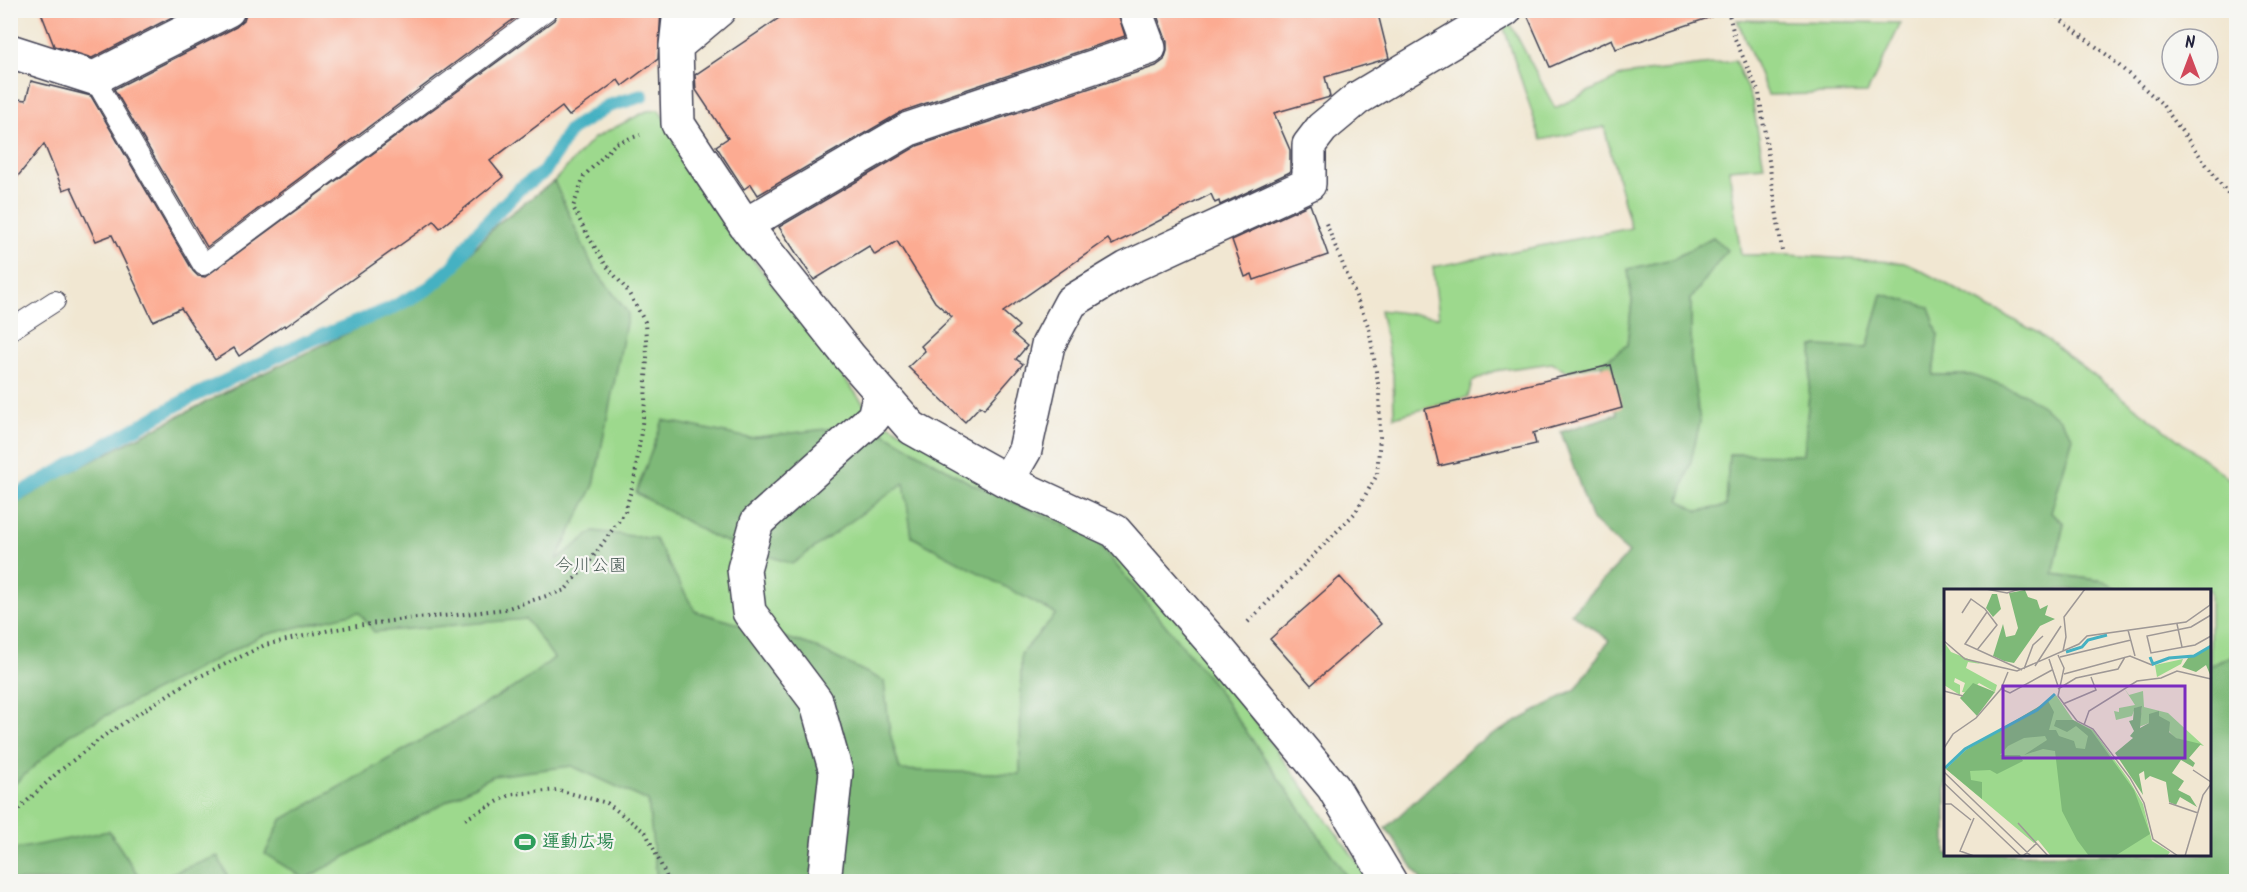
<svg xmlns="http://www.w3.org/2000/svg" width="2247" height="892" viewBox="0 0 2247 892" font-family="Kalam,'Klee One',sans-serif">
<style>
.green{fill:#9dd98d;stroke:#607e64;stroke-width:1.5}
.forest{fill:#7eb978;stroke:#506e5a;stroke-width:1.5}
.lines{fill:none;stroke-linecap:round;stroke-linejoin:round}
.stream{stroke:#45b1c2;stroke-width:14}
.building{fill:#fcab92}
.lane-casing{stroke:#414052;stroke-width:22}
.street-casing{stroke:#414052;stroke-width:36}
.path{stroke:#414052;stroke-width:4;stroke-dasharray:1.5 4.5;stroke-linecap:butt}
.lane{stroke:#fff;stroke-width:20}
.street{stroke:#fff;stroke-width:33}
.labels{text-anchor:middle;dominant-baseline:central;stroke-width:4.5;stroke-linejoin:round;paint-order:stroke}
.park-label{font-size:18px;fill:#475954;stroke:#f6f6f2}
.leisure-label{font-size:18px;font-weight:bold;fill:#27864d;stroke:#f6f6f2;text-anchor:start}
.inset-river{fill:none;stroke:#45b1c2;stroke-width:3}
.inset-road{fill:none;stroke:#9e9896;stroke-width:1.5}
.view{fill:#7b2cbf;fill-opacity:0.15;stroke:#7b2cbf;stroke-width:3}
.inset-edge{fill:none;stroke:#22223b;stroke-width:3}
</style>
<rect width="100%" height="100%" fill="#f6f6f2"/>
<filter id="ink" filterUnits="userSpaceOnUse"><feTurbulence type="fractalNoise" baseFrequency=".0167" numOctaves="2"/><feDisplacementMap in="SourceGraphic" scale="12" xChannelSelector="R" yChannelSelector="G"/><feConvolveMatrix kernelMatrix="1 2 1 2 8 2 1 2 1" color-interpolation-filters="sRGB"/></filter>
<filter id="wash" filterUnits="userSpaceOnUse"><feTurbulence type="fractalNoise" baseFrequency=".008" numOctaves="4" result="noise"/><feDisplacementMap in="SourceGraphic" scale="24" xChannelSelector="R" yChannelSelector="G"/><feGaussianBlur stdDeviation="1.35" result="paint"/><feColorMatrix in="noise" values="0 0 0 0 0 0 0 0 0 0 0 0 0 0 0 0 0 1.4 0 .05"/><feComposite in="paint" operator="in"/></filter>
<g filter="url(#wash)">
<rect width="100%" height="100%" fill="#f1e7d2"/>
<path class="green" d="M1737,20L1901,23L1867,93L1768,95Z
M1510,23L1555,108L1623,75L1735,61L1752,100L1764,166L1729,169L1741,255H1788L1907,263L2038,333L2236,484V654L2210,666V590H2117L2104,581L2053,574L2064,523L2050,513L2073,437L1971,375H1933L1938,334L1867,348L1813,346L1804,455L1729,454L1727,506L1698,512L1679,501L1691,359V299L1726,250L1713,237L1673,259L1628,269L1632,301L1627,345L1601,364L1567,371L1552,363L1494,371L1472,382L1468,397L1394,417L1393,374L1380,310L1439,317L1433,267L1631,228L1604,127L1541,140L1504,28Z
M659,110L749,254L874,417L1112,539L1218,670L1371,881H11L10,507L57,479L247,381L434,292L495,225L554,181L594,138L647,111Z"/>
<path class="forest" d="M554,181L593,267L628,313L594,485L556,560L594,531L655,539L695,611L810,645L884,681L890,733L900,770L1020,774L1021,654L1056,614L912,537L904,483L792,564L716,538L636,493L663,420L749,438L869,424L970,483L1094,538L1212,682L1350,881H657L648,801L572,766L493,776L305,879L265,854L281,820L520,684L554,658L526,619L374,632L359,612L261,636L70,734L11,787L10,507L57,479L247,381L434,292L496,225Z
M1713,237L1727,250L1691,299V359L1700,422L1690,465L1679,500L1698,511L1726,506L1729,454L1804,455L1813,346L1867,348L1882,294L1929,307L1938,334L1933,375H1971L2024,394L2060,419L2073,437L2051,513L2064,523L2053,574L2104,581L2117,590H1946V854H2210V666L2236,654V881H1422L1386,828L1474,745L1576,689L1609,640L1571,613L1629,553L1592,520L1561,432L1617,414L1601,364L1627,345L1632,301L1628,269L1673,259Z
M109,831L142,881H11V850Z
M218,856L230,881H151Z"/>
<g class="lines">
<path class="stream" d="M10,499L186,400L306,342L390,309L429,288L454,266L472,238L519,189L544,172L570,130L608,106L642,96"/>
</g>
<g id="blocks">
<path class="building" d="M40,10H186L92,58L54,46Z
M247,10H526L207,247L114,89L236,27L244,20Z
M559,10H661L658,59L622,86L618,80L569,116L562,107L490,161L503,177L440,228L434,221L285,327L284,325L239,356L234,348L215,360L181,308L153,321L112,235L96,241L71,187L63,190L44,144L10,186V127L18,99L26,100L31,81L91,96L193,271L198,276L205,277L554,20Z
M791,10H1117L1125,36L903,111L758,195L751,184L744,189L716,146L728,138L696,90L695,75Z
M1155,10H1377L1389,58L1325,77L1330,97L1274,113L1290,150V172L1220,205L1219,201L1215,203L1211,194L1112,245L1108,239L1003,312L1019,326L1012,333L1027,346L1016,359L1023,364L984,409L980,406L965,422L908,367L925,351L921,346L952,317L935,302L897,241L875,255L869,246L814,280L779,227L917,146L1156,66L1164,60L1167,51V42Z
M1525,10H1710L1711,17L1616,49L1612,39L1550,67Z
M1310,204L1328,255L1254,280L1252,274L1245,277L1232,240Z
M1611,365L1622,408L1533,433L1536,444L1439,466L1425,409Z
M1340,577L1381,624L1311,685L1270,639Z"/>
</g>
</g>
<g filter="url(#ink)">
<use href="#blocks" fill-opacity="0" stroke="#414052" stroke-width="1.5"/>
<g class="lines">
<defs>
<path id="lane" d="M94,78L203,265L547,10
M10,330L55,301"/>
<path id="street" d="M680,10L676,46L678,124L745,225L849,356L912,428L1007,481L1115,531L1220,651L1333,787L1390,882
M676,46L719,10
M10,51L94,78L228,10
M745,225L909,129L1149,48L1135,10
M1007,481L1025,450L1048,345L1071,302L1127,268L1309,184V145L1322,128L1358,98L1505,10
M824,882L836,772L816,701L749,612L744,569L757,522L874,417L880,392"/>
</defs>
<use href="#lane" class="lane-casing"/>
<use href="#street" class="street-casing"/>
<path class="path" d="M1728,10L1735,39L1759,93L1782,250
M2048,10L2107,55L2161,103L2236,205
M1248,622L1355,513L1377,475L1380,437L1379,389L1369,328L1325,221
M10,817L57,773L105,735L188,682L265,645L330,630L404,619L456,615L505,609L565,590L590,561L625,512L635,476L645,402L647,356L645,322L627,290L605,264L588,236L573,207L584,176L616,143L640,135
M465,819L512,794L558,790L607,803L646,833L669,882"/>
<use href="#lane" class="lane"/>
<use href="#street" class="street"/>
</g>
</g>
<defs>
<symbol id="stadium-bare" viewBox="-9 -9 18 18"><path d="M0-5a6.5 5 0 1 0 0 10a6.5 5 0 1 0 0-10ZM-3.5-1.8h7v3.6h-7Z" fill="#2e9e5b" stroke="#f6f6f2" stroke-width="2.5" paint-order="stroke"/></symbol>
</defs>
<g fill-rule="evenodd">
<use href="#stadium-bare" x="510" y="827" width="30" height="30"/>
</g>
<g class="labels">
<g class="park-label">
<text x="591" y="566">今川公園</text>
</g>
<g class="leisure-label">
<text x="542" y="842">運動広場</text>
</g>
</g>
<g transform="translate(1944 589)">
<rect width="267" height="267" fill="#f1e7d2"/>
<path d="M0,53L7,63L37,75L24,73L22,79L53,96L51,103L35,94L25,104L18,103L21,94L11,89L10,93L16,96V106L0,96ZM239,70L237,75L213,88L211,76ZM180,99L185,106L199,102L200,118L224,124L260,157L231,149L210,125L205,134L195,138L198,118L191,119L188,127L172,131L170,122L175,123V119L191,116ZM112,106L129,131L149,141L185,191L199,215L208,252L226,263L223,267H107L94,251L90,254L2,180L22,161L94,121Z" fill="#9dd98d"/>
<path d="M81,1L84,8L93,11L96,20L104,16L101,26L111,30L96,37L70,74L60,72L49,67L59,35L62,48L71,46L74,39L65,4ZM48,5H53L57,20L49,28L42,19ZM267,57V88L262,76L252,83L238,78L244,69ZM29,94L51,103L33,127L16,109ZM104,112L110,123L105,141H112L115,147L130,152L132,159L141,160L144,147L132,137L123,143L110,137L112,131H129L147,141L190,201L206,245L171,267H145L133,251L118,222L111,162L99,160L80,166L103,151L101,147L80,149L64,157L56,166H76L79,172L53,185L46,181L26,182L27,191L38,193V210L2,180L22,161ZM198,117L196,139L205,134V125L215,122V127L226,133L225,143L232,149L257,155L245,169L251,174L249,178L237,171L228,184L240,192L234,201L246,207L253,218L236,208L232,216L225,213L222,193L206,187L201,191L200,182L195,185L199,206L171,164L189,149L186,147L190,142L185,132L189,131L190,119Z" fill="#7eb978"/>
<path class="inset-river" d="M122,63L138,58L144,51L163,46M206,68L209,75L225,69L250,67L267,57M1,179L21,160L93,121L111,105"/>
<path class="inset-road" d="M42,0L63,4L76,0M43,23L21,55L78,81M18,24L27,10L41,20L53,36L33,61M267,26L247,38L203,47L207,64L251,56L267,47M233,35L238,58M184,41L191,67M0,52L21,70L73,82L135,55L143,47L242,33L266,16V0M119,62L122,48L120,28L141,0M114,66L120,79L114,107L133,132L149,140L186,189L200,214L209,250L234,267M116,68L187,51M105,70L114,97M91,77L117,37M80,80L89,56L99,47M64,83L57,100L66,104L108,81M120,85L186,67L208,76M114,100L132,89L174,80L181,68M0,102L19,107M119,115L152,101L147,88M140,136L145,122L193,92L217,89L233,82L267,90M0,159L9,145L32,129L57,100M249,181L267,193M0,183L87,267M0,194L77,267M225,214L254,224M1,215H7L27,231M74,234L104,267M30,267L16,262L30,229M79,267L93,254M241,267L259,206L267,195"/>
<path class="view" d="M59,97H241V169H59Z"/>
<rect width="267" height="267" class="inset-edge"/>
</g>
<rect width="2247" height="892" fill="none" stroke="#f6f6f2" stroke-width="36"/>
<g transform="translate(2190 57)"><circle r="28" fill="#f6f6f2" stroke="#a1a1a9" stroke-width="1.5"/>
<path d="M0-4.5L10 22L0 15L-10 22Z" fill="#d1495b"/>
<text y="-9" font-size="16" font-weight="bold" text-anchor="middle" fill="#22223b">N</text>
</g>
</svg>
